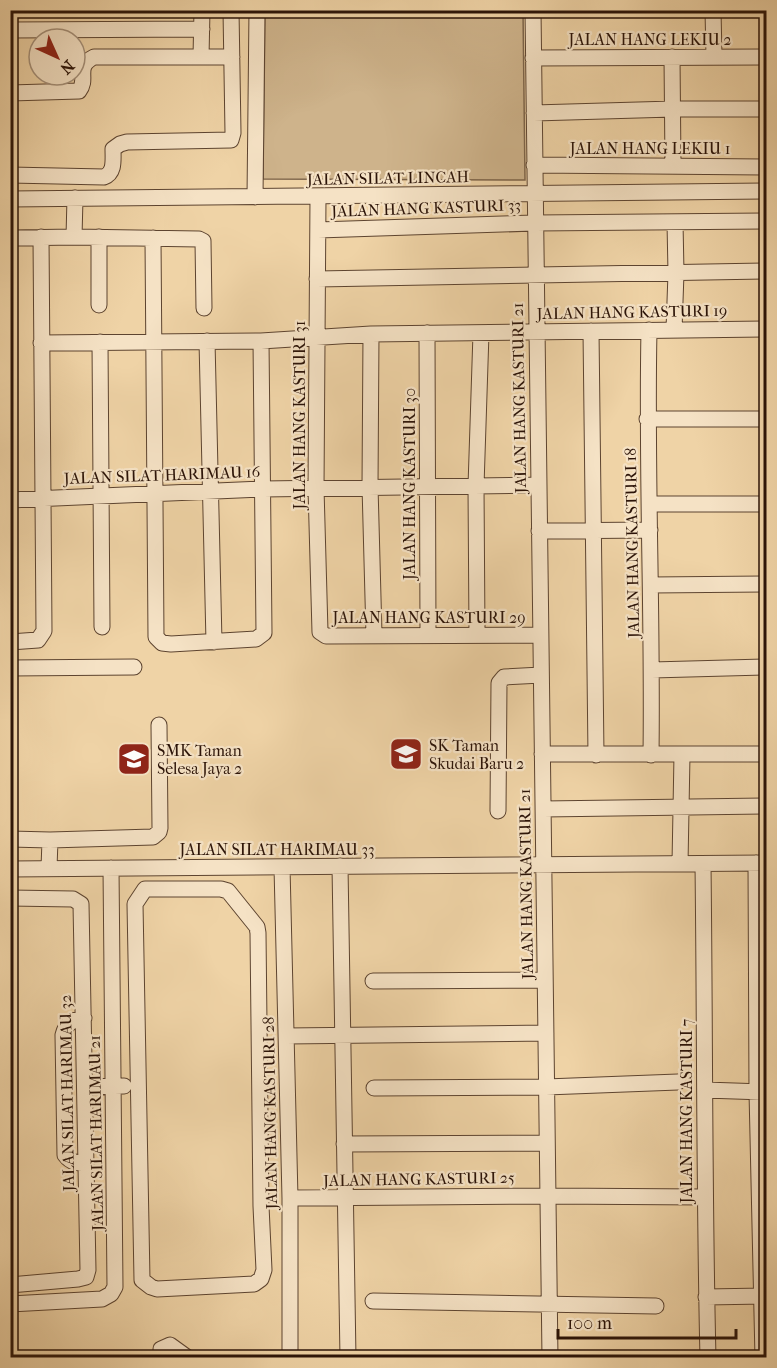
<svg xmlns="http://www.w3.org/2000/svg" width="777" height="1368" viewBox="0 0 777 1368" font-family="'IM FELL French Canon',serif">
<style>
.green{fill:#ceb38b;stroke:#7d644a;stroke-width:1.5}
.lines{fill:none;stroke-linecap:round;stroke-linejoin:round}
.minor-casing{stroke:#5d4430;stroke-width:17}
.minor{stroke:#f5e2c5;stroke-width:15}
.labels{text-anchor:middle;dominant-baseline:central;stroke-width:4.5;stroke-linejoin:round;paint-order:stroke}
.street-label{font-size:16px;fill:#2c1408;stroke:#f5e2c5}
.poi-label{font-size:16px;fill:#2c1408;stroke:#f5e2c5;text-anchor:start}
</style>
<rect width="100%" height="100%" fill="#efd3a6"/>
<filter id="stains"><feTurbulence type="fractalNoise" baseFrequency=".00333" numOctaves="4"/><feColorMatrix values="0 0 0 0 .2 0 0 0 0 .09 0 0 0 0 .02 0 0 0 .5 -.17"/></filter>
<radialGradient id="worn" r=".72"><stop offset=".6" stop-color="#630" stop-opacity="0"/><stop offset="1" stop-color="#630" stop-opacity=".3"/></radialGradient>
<path class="green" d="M265,11H523L525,180L263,179Z"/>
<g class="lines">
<defs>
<path id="minor" d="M533,10L550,1358
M713,10L714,57
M10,30L202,29
M201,57L202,10
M672,57L673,166
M533,58L766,57
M10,93L79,91C89,78 74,67 94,57H232
M534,113L673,109H766
M534,165L766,167
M10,175L104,177C115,173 113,160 113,149L120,144L127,142L231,140L233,133L231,10
M255,197L257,10
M318,197L316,488L320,632L326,636L540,635
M10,199L766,191
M318,230L535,223L766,221
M74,237L75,198
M99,237V305
M10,238L74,237L199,239L203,241L204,308
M153,238L156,637L162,643L171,644L256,639L264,633L261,341
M317,279L766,271
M649,330C646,472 653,613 651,755
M674,330L676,273L675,222
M591,331L596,755
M427,333L428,634
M371,334L370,486L374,635
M207,341L214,642
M100,342L102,627
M41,343L261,341L371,334L766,329
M647,419H766
M10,500L263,489L538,485
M649,504H766
M539,531L650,530
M651,585L766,584
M477,634L476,486L481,333
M10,642L38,640L44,631L41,237
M10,668L134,667
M652,670L766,667
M542,754H766
M543,809L766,806
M498,811L499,683L504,677L541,675
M10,839L50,840L49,868
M50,840L153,837L159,832L160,828L159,725
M756,863L757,1092L763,1358
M680,864L682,755
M703,864C705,1028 704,1193 708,1358
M340,866L348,1358
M282,867L290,1198V1358
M10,869L766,863
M145,889H221L228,891L257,927L258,933L261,1206L264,1270L261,1279L254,1284L157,1289L151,1287L142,1280L135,904Z
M10,898L73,899L81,904L88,1270L86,1277L78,1279L10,1285
M373,981L545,980
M84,1018C72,1020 66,1023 63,1035L65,1155C71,1163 77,1163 86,1163
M286,1036L546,1033
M85,1087L124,1086
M374,1088L546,1087L678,1082
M705,1090L765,1092
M344,1144L547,1143
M290,1198L548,1196L704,1197
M706,1297L766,1296
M373,1301L656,1306
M10,1304L102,1299L111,1294L115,1287L111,868
M161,1358V1349L170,1345L188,1358"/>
</defs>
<use href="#minor" class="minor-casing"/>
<use href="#minor" class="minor"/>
</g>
<defs>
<symbol id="school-square" viewBox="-11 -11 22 22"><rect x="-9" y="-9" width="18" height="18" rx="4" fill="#8f2418" stroke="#f5e2c5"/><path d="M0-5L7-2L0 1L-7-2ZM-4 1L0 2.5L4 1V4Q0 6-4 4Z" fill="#fff"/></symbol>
</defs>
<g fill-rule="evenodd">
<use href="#school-square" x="387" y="735" width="38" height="38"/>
<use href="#school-square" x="115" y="740" width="38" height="38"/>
</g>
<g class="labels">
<g class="street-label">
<text x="650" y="39">JALAN HANG LEKIU 2</text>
<text x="650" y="148">JALAN HANG LEKIU 1</text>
<text transform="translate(388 178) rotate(-1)">JALAN SILAT LINCAH</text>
<text transform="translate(426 208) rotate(-2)">JALAN HANG KASTURI 33</text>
<text transform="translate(632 312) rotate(-1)">JALAN HANG KASTURI 19</text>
<text transform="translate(519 398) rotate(-91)">JALAN HANG KASTURI 21</text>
<text transform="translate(299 415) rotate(-90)">JALAN HANG KASTURI 31</text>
<text transform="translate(162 475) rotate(-2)">JALAN SILAT HARIMAU 16</text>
<text transform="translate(409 484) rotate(-90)">JALAN HANG KASTURI 30</text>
<text transform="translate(632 543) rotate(-91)">JALAN HANG KASTURI 18</text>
<text x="429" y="617">JALAN HANG KASTURI 29</text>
<text x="277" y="849">JALAN SILAT HARIMAU 33</text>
<text transform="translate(526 884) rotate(-91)">JALAN HANG KASTURI 21</text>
<text transform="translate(67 1093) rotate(-91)">JALAN SILAT HARIMAU 32</text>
<text transform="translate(686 1111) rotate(-90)">JALAN HANG KASTURI 7</text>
<text transform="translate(270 1113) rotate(-91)">JALAN HANG KASTURI 28</text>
<text transform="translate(96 1133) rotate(-91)">JALAN SILAT HARIMAU 21</text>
<text transform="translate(419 1179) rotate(-1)">JALAN HANG KASTURI 25</text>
</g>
<g class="poi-label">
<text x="429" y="745">SK Taman<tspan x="429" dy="18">Skudai Baru 2</tspan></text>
<text x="157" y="750">SMK Taman<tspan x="157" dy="18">Selesa Jaya 2</tspan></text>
</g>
</g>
<rect width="777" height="1368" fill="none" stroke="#efd3a6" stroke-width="36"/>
<rect x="12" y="12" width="753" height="1344" fill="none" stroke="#2c1408" stroke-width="3"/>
<rect x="18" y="18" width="741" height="1332" fill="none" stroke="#2c1408" stroke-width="1.5"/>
<g transform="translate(57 57) rotate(135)"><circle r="28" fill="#f5e2c5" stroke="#a59079" stroke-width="1.5"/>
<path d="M0-4.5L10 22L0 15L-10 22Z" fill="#8f2418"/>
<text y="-9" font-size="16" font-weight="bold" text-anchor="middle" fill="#2c1408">N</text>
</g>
<path d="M558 1329v9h178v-9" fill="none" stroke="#2c1408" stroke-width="3"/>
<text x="567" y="1329" font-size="18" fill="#2c1408" stroke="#f5e2c5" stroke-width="4.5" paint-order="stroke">100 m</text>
<rect width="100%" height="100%" filter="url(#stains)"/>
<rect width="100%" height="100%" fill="url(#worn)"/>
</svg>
